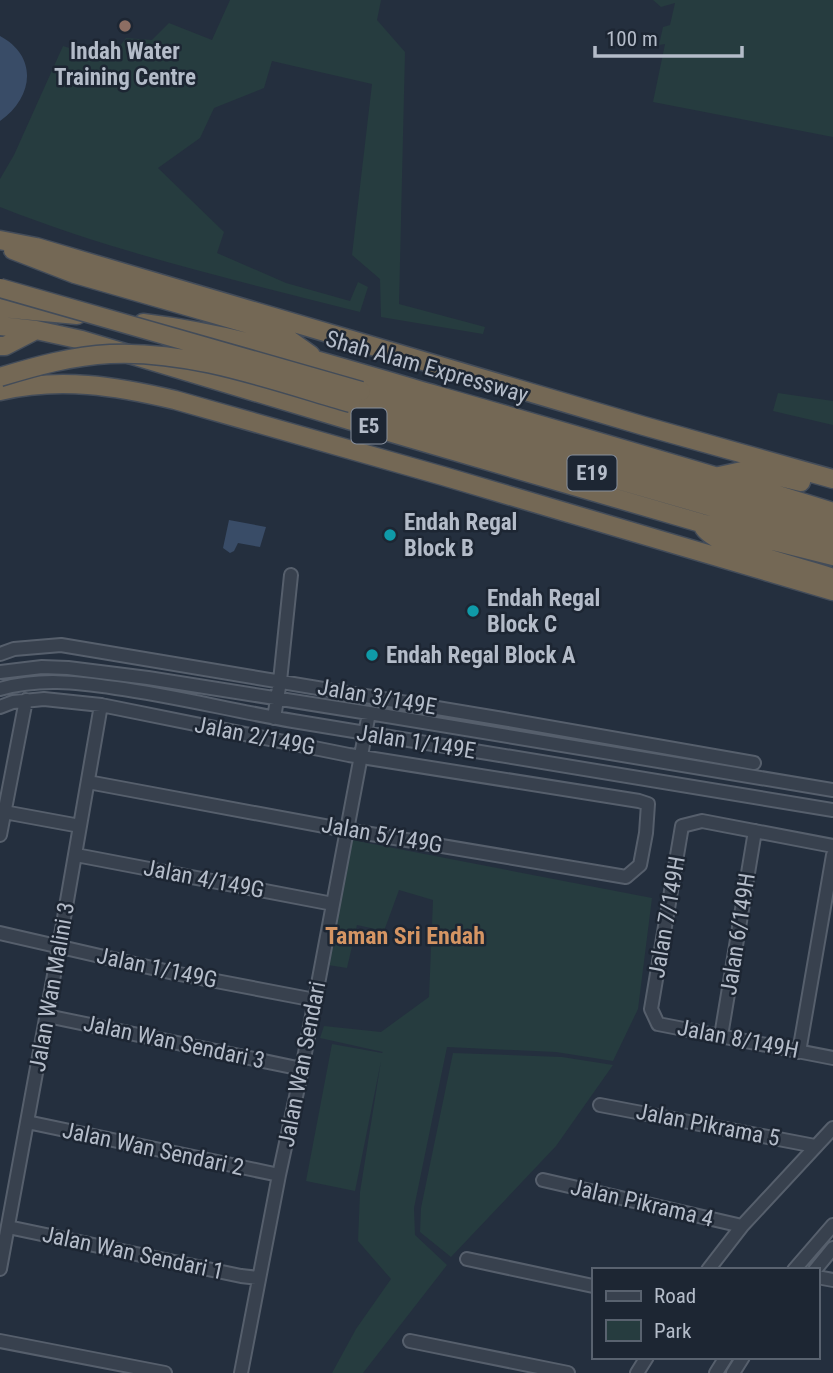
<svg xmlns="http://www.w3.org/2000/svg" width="833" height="1373" viewBox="0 0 833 1373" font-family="'Roboto Condensed',sans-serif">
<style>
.green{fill:#263c3f}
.water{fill:#394c67}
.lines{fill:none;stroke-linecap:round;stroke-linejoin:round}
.minor-casing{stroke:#565f6c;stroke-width:16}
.highway-casing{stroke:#434c59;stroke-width:21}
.minor{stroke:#38414e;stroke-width:12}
.highway{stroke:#746855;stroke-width:18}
.highway-bridge-casing{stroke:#434c59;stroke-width:21;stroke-linecap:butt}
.highway-bridge{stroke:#746855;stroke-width:18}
.education-dot{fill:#8d6e63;stroke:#1d2633;stroke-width:2.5}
.culture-dot{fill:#0f9aa8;stroke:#1d2633;stroke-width:2.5}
.labels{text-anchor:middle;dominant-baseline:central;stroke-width:5;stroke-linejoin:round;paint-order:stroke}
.shield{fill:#1d2633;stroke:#878f9c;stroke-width:2}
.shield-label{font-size:21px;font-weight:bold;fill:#b4bcc9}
.poi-label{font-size:23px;font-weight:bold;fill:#b4bcc9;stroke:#1d2633;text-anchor:start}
.street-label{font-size:23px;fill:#b4bcc9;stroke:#1d2633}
.neighbourhood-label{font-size:24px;font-weight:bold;fill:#d59563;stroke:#1d2633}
</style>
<rect width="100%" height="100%" fill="#242f3e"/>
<path class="green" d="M230,0H381L377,20L405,52L399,304L485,327L483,334L381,317L380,279L352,255L372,84L272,61L264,88L214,108L200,138L158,168L224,232L217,253L286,283L350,301L358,282L368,287L360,312C239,281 116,253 0,207V179L14,155L63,46L109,60L126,38L152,40L169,23L212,40Z
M653,0H833V137L653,102L665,44L659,45L663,27L670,25L675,3L661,7Z
M778,393L833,401V425L773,411Z
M352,840L652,898L638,1009L613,1061L556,1052L447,1047L414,1208L415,1235L447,1265L363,1373H332L356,1329L391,1279L358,1241L360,1192L381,1061L355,1191L306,1181L332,1044L382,1053L383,1052L320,1038L324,1026L381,1032L429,997L433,900L399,890L384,931L357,925L347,968L328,965Z
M453,1053L562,1057L613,1065L556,1146L451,1257L420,1232L421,1208Z"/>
<path class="water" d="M0,36C39,57 33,98 0,121Z
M229,520L266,527L260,547L238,543L234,551L230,553L223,548Z"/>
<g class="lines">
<defs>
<path id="minor" d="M0,654L14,649L61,645L503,719L754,763
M0,672L42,667L68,668L148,678L369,713L833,790
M0,689C39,678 76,682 116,688C175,696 234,711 293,721C473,752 653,781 833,810
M0,707L13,702L44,699L101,705L349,755L639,801L648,804L646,833L640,865L626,877L335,828L88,782
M274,718L280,681L291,575
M4,812L80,826
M0,835L26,700
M833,846L702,821L682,826L651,1009L658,1024L833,1058
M76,855L333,904
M0,933L174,973L315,1000
M47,1016L302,1069
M721,1036L755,831
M799,1052L833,855
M600,1105L815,1146
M27,1122L279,1175
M543,1180L742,1226
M8,1227L241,1276L259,1278
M467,1259L593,1286
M0,1269L56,964L101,705
M708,1270L742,1226L833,1128
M794,1270L833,1225
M815,1270L833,1248
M817,1277L833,1280
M0,1341L165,1373
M410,1341L568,1373
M241,1373L279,1175L302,1069L369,713
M637,1373L647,1357
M716,1373L726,1357
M733,1373L743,1357"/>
<path id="highway" d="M0,240L36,247L644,426L833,479
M13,250L75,274L280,333L311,355
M0,308L77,315
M143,323C243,335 339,367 436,395C569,433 701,471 833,512
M0,326L36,330L82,340L385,431L701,523L833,556
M0,346H5L36,330
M0,391C60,377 116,386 175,400L443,476L833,591
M361,391L833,526
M351,403L833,542
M719,476L742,471L772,475L801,482
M704,528C718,549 806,568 833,578"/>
</defs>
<use href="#minor" class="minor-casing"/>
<use href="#highway" class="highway-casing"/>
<use href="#minor" class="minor"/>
<use href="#highway" class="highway"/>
<defs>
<path id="highway-bridge" d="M0,288L361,391
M0,377C36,366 72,356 110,354C192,350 273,381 351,403"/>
</defs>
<use href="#highway-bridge" class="highway-bridge-casing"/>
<use href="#highway-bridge" class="highway-bridge"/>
</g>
<circle class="education-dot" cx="125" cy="26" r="7"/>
<g class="culture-dot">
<circle cx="390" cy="535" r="7"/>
<circle cx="473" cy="611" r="7"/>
<circle cx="372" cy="655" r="7"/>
</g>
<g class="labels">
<g class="shield">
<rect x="351.5" y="408.5" width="35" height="35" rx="5"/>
<rect x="567.5" y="455.5" width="49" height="35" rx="5"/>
</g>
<g class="shield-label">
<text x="369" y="426">E5</text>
<text x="592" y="473">E19</text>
</g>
<g class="poi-label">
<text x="125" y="51" text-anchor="middle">Indah Water<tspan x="125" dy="26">Training Centre</tspan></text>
<text x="404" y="522">Endah Regal<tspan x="404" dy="26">Block B</tspan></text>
<text x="487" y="598">Endah Regal<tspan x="487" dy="26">Block C</tspan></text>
<text x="386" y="655">Endah Regal Block A</text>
</g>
<g class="street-label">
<text transform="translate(427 367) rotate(16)">Shah Alam Expressway</text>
<text transform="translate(377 697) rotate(10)">Jalan 3/149E</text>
<text transform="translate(255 736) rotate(11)">Jalan 2/149G</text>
<text transform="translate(416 742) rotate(9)">Jalan 1/149E</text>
<text transform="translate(382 835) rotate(10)">Jalan 5/149G</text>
<text transform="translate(204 879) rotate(11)">Jalan 4/149G</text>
<text transform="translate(667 917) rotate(-80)">Jalan 7/149H</text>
<text transform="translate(738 934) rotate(-81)">Jalan 6/149H</text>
<text transform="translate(157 968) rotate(12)">Jalan 1/149G</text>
<text transform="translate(52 987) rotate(-80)">Jalan Wan Malini 3</text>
<text transform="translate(738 1039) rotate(11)">Jalan 8/149H</text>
<text transform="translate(174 1042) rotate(12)">Jalan Wan Sendari 3</text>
<text transform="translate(302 1064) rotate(-79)">Jalan Wan Sendari</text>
<text transform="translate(708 1125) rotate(11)">Jalan Pikrama 5</text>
<text transform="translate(153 1149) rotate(12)">Jalan Wan Sendari 2</text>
<text transform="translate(642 1203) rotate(13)">Jalan Pikrama 4</text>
<text transform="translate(133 1253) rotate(12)">Jalan Wan Sendari 1</text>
</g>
<g class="neighbourhood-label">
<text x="405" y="936">Taman Sri Endah</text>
</g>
</g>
<rect x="592" y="1268" width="228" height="91" fill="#1d2633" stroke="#59626f" stroke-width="2"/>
<rect x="606" y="1291" width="35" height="10" fill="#38414e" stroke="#59626f" stroke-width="2"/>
<text x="654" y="1303" font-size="21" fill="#b4bcc9">Road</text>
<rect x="606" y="1320" width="35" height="21" fill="#263c3f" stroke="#59626f" stroke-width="2"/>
<text x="654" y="1338" font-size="21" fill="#b4bcc9">Park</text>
<path d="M595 46v10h147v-10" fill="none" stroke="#b4bcc9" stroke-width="3.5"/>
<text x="606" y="46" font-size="21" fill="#b4bcc9" stroke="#1d2633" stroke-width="5" paint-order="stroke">100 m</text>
</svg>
